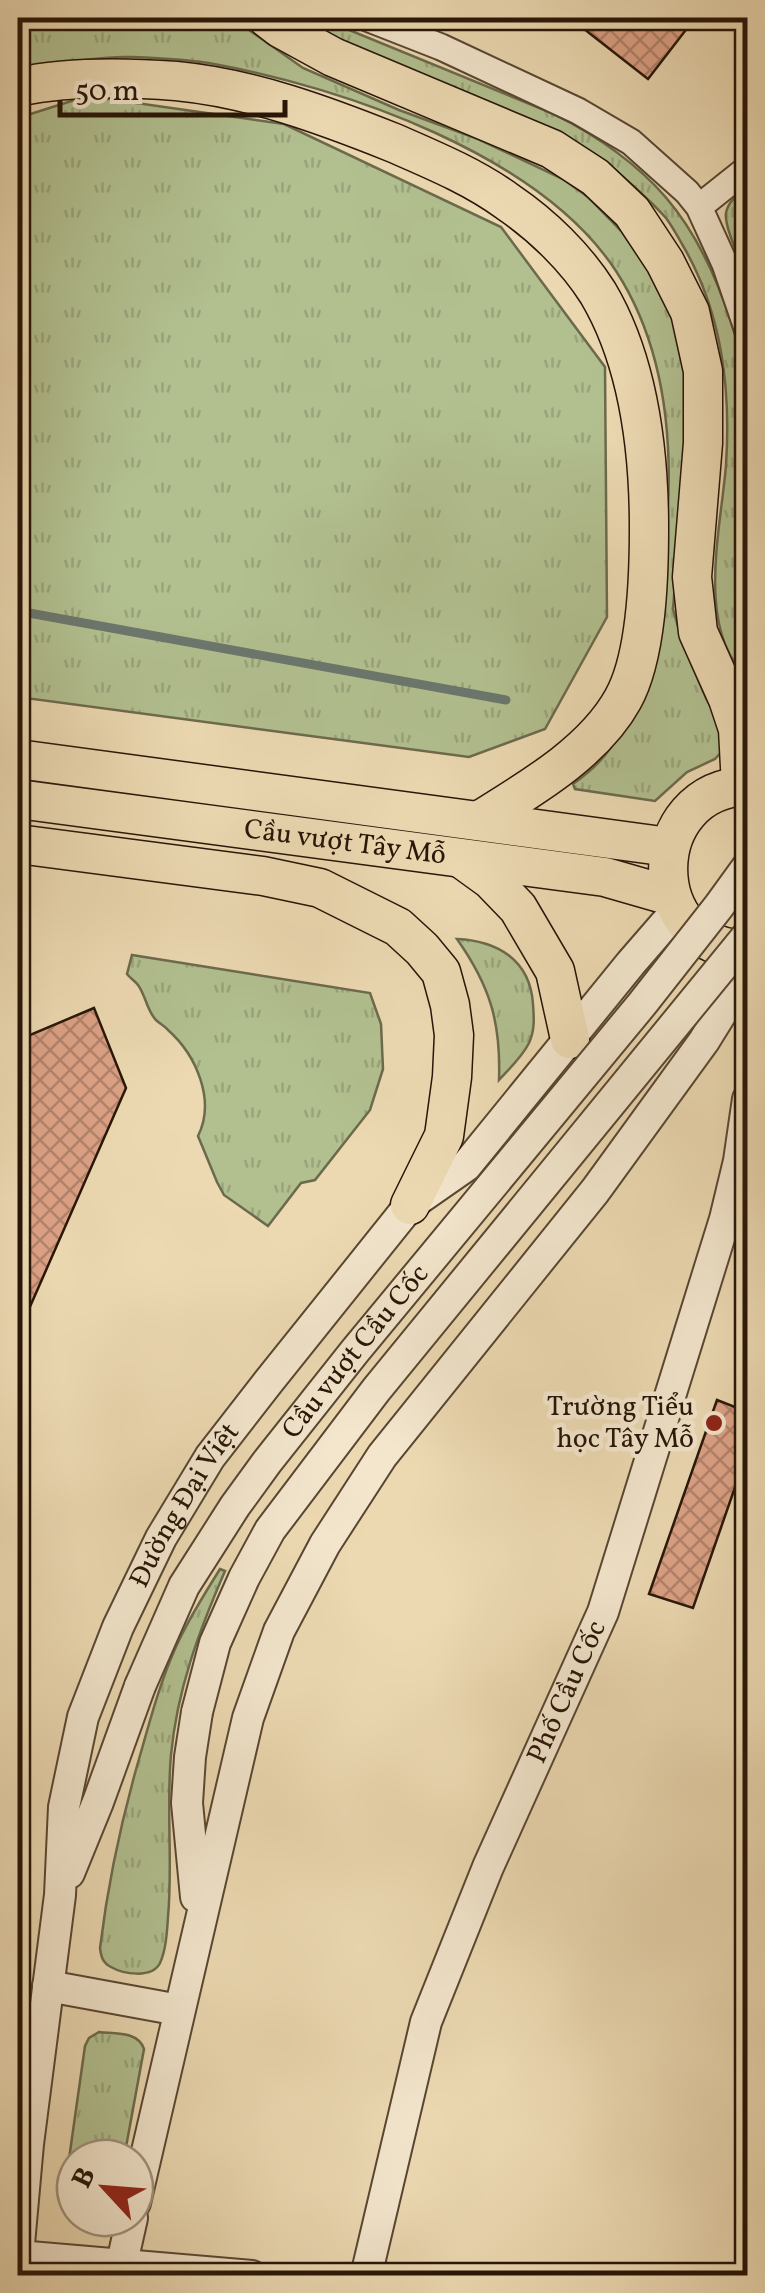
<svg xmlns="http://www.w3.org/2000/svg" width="765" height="2293" viewBox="0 0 765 2293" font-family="Vollkorn,serif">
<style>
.grass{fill:url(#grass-tufts);stroke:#6c6a4c;stroke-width:2.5}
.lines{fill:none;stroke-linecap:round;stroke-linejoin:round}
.stream{stroke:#6b776e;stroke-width:9}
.building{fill:url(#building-cross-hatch);stroke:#271507;stroke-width:2.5}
.minor-casing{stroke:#584632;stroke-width:29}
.tertiary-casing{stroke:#584632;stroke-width:34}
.primary-casing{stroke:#271507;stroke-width:41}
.minor{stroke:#f3e6cd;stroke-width:25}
.tertiary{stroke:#f3e6cd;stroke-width:30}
.primary{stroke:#ecd9b2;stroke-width:38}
.tertiary-bridge-casing{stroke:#584632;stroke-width:34;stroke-linecap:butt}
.tertiary-bridge{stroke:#f3e6cd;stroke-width:30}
.poi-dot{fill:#8f2418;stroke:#f3e6cd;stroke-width:4}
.labels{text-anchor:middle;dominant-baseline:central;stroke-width:9;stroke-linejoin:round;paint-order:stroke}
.street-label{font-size:28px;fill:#271507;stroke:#f3e6cd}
.poi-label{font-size:28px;fill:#271507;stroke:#f3e6cd;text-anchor:end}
</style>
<defs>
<pattern id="grass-tufts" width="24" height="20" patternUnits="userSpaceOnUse" patternTransform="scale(2.5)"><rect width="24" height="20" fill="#b2c090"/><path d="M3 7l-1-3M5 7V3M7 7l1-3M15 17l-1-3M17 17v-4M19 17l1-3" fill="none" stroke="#99a47b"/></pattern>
<pattern id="building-cross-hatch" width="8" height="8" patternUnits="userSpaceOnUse" patternTransform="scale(2.5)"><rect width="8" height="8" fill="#dda286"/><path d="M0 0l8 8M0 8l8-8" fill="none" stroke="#b3836c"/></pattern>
</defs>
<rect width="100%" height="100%" fill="#ecd9b2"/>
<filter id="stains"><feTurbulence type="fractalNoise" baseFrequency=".002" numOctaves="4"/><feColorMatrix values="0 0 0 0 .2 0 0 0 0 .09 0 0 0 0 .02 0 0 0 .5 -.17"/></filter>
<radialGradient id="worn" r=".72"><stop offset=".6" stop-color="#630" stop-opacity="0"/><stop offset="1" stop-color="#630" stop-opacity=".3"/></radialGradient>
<path class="grass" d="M18,18H232L303,68L399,110L478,139L563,179L588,197L622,232L653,275L674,317L685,369L687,429L673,609L683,644L706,698L725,734L724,749L715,759L687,772L655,801L575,789L573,784C587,774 602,761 611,747C617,737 619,722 623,711C633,680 643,648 653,617C662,590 664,563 666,535C674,446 666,348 616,271C540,155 345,88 214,64C187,59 157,58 130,57C97,56 51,65 18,72Z
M287,18H320L554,114C650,163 698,219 731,322C736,339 743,356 747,373C752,396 747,439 747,465C747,536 747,607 747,678C695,628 721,529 726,465C731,388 722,312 682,244C677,235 672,226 666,218C647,197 626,179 604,161Z
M87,96L284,124L501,227L605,367L607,617L545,729L469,757L18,697V118Z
M747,187V278C742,263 724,228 726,213C728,201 739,194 747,187Z
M457,939C498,941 530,960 533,1004C534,1017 535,1030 529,1043C522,1057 510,1068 499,1080C501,1022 490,986 457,939Z
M132,955L370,993L381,1024L383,1069L370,1110L315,1180L301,1183L268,1226L224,1195L217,1182L198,1136C216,1100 196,1055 168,1030C165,1026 160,1024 156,1020C147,1011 146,996 138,985C135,981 130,978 127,974Z
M220,1569L225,1571C199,1631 177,1690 171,1755C166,1809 173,1863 168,1917C167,1932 166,1950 160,1963C152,1979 123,1974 111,1967C103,1963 101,1957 100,1948C108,1882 122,1817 141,1752C151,1717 160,1683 175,1649C187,1621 204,1595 220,1569Z
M99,2032C115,2034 138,2031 144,2049L124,2158H75V2178L68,2166L85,2046L89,2038Z"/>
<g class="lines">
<path class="stream" d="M18,611L506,700"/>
</g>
<path class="building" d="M570,18H695L648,79Z
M94,1008L126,1088L18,1334V1040Z
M717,1400L748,1412V1450L693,1608L649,1594Z"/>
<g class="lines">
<defs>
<path id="minor" d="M367,18L441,47L578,111L631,142L687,192L699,207L725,264L748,331
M699,207L748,168"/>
<g id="tertiary">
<path d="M69,1873L98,1802L140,1686"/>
<path d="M196,1897L187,1803L190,1757L197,1712"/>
<path d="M48,1986L179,2010"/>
<path d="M135,2203L248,1718L279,1631L325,1544L382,1456L595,1191L704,1041L748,970"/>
<path id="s1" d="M18,2255L28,2144L60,1895L64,1807L83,1717L118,1627L161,1538L210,1457L269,1381L410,1205L466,1166L631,963L677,910"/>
<path d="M18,2256L252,2276"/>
<path d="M119,2276L132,2218"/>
<path id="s2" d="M366,2276L426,2022L488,1867L603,1612L725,1219L739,1161L748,1099"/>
</g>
<g id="primary">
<path d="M267,18L280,28L333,57L552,149L595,177L632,212L665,262L690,312L703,371V443L692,577L698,632L728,699L738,729L741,786"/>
<path d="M18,87C69,76 124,77 176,81C251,88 324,115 394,143C433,160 474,177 508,202C542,225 576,258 598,293C639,362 649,449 649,528C649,576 647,656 623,699C594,752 530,789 480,820"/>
<path d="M18,759L669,847"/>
<path d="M748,786C642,789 641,949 748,950"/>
<path id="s3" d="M18,799L605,877L671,896"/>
<path d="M18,844L263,876L320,888L398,927L422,949L441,972L450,1005L454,1035L452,1077L444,1136L410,1205"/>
<path d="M462,859L491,880L518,908L555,971L570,1039"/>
</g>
</defs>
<use href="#minor" class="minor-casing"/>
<use href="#tertiary" class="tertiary-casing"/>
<use href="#primary" class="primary-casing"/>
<use href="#minor" class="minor"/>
<use href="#tertiary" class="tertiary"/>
<use href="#primary" class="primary"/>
<defs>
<g id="tertiary-bridge">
<path id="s4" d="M140,1686L184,1586L235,1506L267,1462L355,1351L642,1004L719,906L748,866"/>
<path d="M197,1712L215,1643L244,1578L270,1530L376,1390L748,935"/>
</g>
</defs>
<use href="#tertiary-bridge" class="tertiary-bridge-casing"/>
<use href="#tertiary-bridge" class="tertiary-bridge"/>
</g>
<circle class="poi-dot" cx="714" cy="1423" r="10"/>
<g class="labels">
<g class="street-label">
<text stroke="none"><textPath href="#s3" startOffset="330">Cầu vượt Tây Mỗ</textPath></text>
<text stroke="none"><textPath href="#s4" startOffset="400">Cầu vượt Cầu Cốc</textPath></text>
<text stroke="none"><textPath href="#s1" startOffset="778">Đường Đại Việt</textPath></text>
<text stroke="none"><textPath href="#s2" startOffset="620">Phố Cầu Cốc</textPath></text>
</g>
<g class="poi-label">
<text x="694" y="1407">Trường Tiểu<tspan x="694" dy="32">học Tây Mỗ</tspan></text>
</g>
</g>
<rect width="765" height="2293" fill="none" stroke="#ecd9b2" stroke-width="60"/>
<rect x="20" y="20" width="725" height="2253" fill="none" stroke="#271507" stroke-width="5"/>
<rect x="30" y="30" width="705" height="2233" fill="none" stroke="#271507" stroke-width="2.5"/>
<g transform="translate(105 2188) rotate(296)"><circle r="48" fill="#f3e6cd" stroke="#a1927e" stroke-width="2.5"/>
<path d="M0-8L18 38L0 25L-18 38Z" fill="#8f2418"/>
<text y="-15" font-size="28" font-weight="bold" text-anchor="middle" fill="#271507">B</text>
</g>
<path d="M60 100v15h225v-15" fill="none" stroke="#271507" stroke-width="5"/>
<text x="75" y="100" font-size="30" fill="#271507" stroke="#f3e6cd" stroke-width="8" paint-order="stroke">50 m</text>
<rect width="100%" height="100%" filter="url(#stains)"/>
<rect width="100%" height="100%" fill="url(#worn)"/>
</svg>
